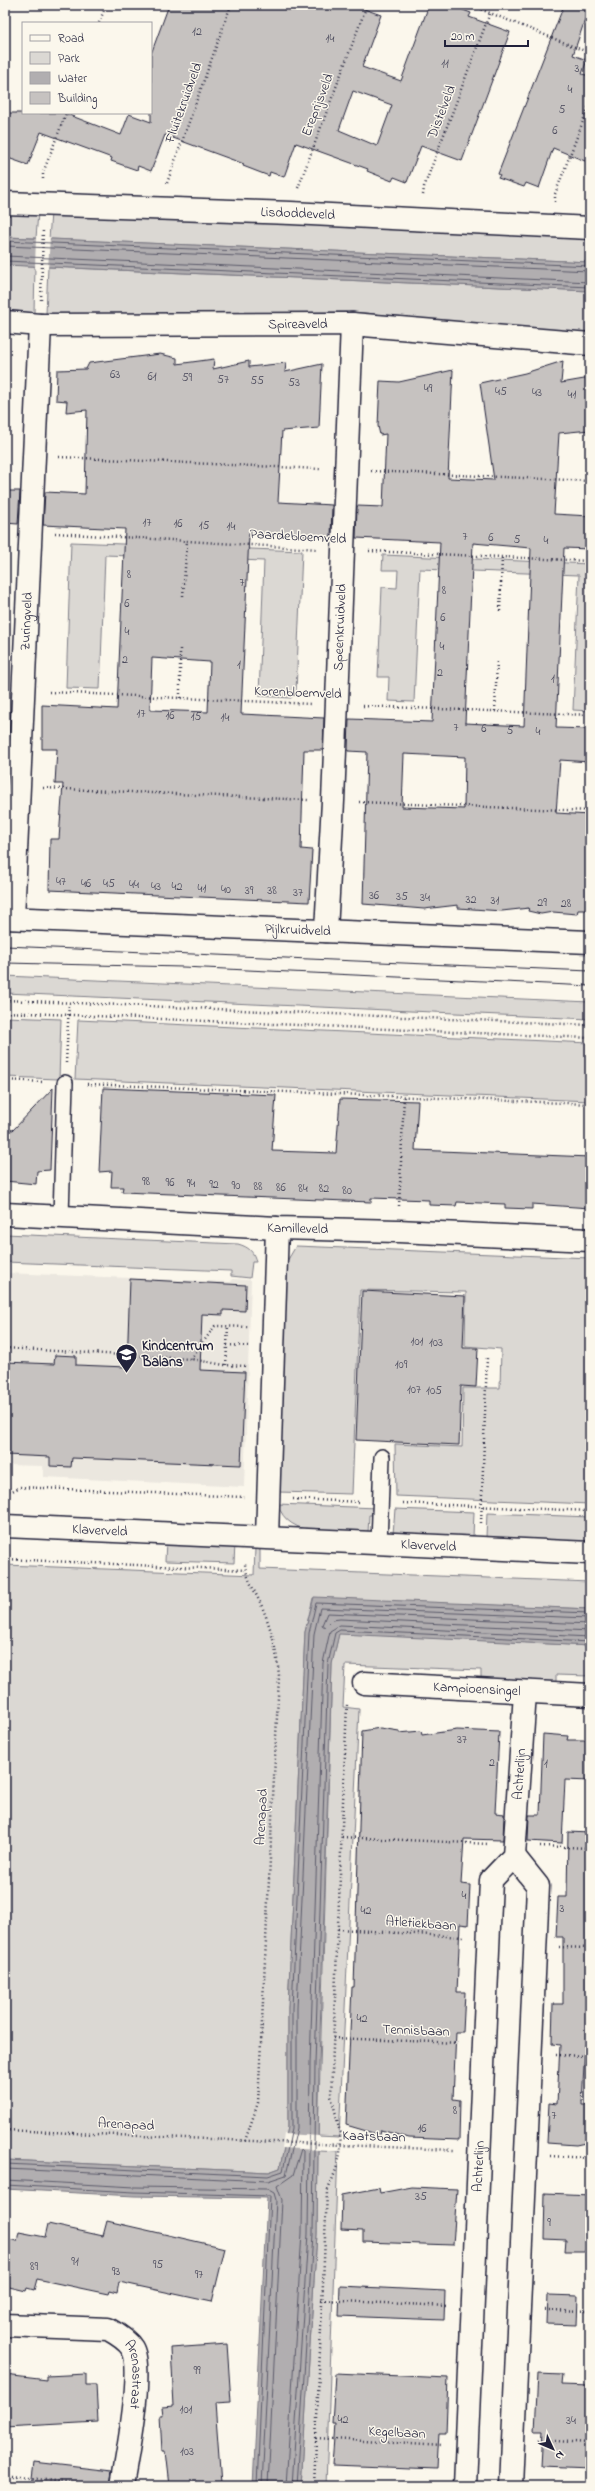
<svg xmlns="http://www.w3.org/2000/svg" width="595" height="2491" viewBox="0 0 595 2491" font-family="'Indie Flower',sans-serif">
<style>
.built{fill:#ebe7df}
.green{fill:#dbd8d3;stroke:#7e7d87}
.water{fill:#b1aeb0;stroke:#787681}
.pier{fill:#fbf7ec}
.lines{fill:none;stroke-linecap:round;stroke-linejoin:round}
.shore{stroke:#5b5a6a;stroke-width:1}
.building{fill:#c6c2c0;stroke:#22223b;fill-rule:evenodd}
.service-casing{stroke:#22223b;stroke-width:18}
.minor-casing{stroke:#22223b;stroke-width:25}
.path{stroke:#22223b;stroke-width:2.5;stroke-dasharray:1 3;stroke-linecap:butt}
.service{stroke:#fbf7ec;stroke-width:15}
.minor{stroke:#fbf7ec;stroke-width:22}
.tram{stroke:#22223b;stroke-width:1}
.labels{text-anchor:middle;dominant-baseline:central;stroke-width:3;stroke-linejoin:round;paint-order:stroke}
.number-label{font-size:12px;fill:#4b4a5c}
.street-label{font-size:14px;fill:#22223b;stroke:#fbf7ec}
.poi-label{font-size:14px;font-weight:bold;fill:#22223b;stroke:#fbf7ec;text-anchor:start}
</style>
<rect width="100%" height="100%" fill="#fbf7ec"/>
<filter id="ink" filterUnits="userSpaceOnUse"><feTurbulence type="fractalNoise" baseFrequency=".025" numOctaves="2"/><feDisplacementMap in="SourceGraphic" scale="8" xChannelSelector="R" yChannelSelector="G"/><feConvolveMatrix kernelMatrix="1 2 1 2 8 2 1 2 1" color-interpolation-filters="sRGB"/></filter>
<g filter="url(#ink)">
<path class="built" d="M5,1273L231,1282L232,1279L251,1280L244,1487L44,1477L43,1466L5,1465Z"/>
<path class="green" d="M5,212L38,213L36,238L5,237Z
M51,213L590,236V262L49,239Z
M5,265L35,266L34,313L5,310Z
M48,267L590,291V334L352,312L46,314Z
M71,542L302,551L296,692L291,698L259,696L264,561L105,555L100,689L66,688Z
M383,555L590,564V711L573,710L579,575L420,569L414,702L388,701L389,677H378L382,587L397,588L398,570H382Z
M5,976L590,1002V1019L5,993Z
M5,1017L61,1019L59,1079L5,1077Z
M78,1020L590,1043V1101L75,1079Z
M5,1234L238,1244C249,1247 254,1252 256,1262H252L250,1278L231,1276V1271L5,1262Z
M296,1246L590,1258V1504L396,1496L395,1444L462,1447L463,1388H500L501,1349L465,1346L466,1292L360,1290L352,1494L278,1492L286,1263Z
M278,1504L377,1508V1515H369L368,1533C339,1531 287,1540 278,1504Z
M395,1509L474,1512L473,1537L393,1534Z
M487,1513L590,1517V1542L486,1537Z
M166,1541L235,1544L234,1563L165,1561Z
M255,1548L260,1550V1569L590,1582V1609L313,1598L305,1632L288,2008V2127L280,2168L269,2172L5,2160V1565L254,1575Z
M339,1633L590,1646V1676L556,1675V1682L481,1678V1670L345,1665L343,1707L359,1709L339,2137L318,2136L332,1664Z
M318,2150L338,2151L326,2486H301L317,2234Z"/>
<path class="water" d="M5,237L590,262V291L5,265Z
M314,1597L590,1609V1646L339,1634L332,1664L319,2064L317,2234L301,2486H253L267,2198L134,2196L5,2189V2160L269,2172L280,2168L288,2127V2008L305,1632Z"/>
<path class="pier" d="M36,236L50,237L48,269L35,268Z
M284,2134L320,2136V2150L282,2148Z"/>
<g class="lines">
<path class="shore" d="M5,241L590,266
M5,246L590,271
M5,256L590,282
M5,261L590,287
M590,1624L327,1613L322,1625L325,1627L332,1620L340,1619L590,1631
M5,2164L268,2176L283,2171L292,2128V2008L309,1633L316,1603L590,1613
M5,2169L268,2181L286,2175L297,2128V2008L314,1634L320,1608L590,1618
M5,2180L135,2187L267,2189L274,2193L276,2200L262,2486
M5,2185L134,2192L270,2196L257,2486
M268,2486L282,2200L277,2186L293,2175L301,2149L303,2151L302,2233L286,2486
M292,2486L308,2234L310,2064L323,1663L330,1631L340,1625L590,1637
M297,2486L313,2234L315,2064L328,1664L335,1633L340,1630L590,1642"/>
</g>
<path class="building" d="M169,5H353L381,15L362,67L401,81L429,5H450L471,13L469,17L510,32L462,161L421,146L407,182L394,177L392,181L367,171L368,169L296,143L284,177L270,172L269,176L243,166L244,164L165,135L151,171L138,166L137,170L111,161L112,158L41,132L28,165L5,157V113H64L121,135L129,114L151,122V54ZM353,91L392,105L377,146L339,130Z
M564,5H590L573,55L587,60L582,74L590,76V163L553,148L539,188L526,183L524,187L498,178L500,175L498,174Z
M160,354L177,358V364L214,359L213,369L249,361V367L286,363L285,372L322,364L319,428L282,431L278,502L332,505L331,537L249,534L241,714L324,718L323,750H304L301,849L312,850L309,902L49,890L50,839H59L63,784H55L57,749H42V705L117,709L125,529L43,525L45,492L85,494L87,410L66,412L67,401L56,400L57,370L86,369L89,363ZM152,658L210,662L208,712L150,710Z
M563,361L561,383L590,378V430L559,433L554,514L590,516V549L564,548L556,728L590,729V762L560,760L556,813L590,815V910H578L577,914L553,912L541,914L528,911L529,908L502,911L458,908V905L424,909L363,904L367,752L348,751L349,719L432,722L440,542L356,538L357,506L383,507L386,434L380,435L378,426L380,381L399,382L453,370L448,478L494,480L480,383L525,373ZM473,543L531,548L524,726L465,723ZM404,754L465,757L464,809L402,807Z
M5,491H20L18,524L5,523Z
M53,1088L50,1170L37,1171L36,1184L5,1181V1129L13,1130Z
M103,1088L276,1095L272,1151L336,1153L340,1099L418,1101L415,1150L590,1157V1208L532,1204V1209L505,1208V1204L457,1202L456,1206L429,1205V1200L371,1198V1202L122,1192L123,1187H111L112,1171L99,1172Z
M130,1279L246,1285L245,1311L223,1310V1315L202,1314L200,1370L245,1372L241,1465L72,1458L71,1467L50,1466V1457L5,1455V1362L54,1364L55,1355L76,1356V1365L127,1367Z
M362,1291L465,1296L463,1348H478L476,1387L461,1386L459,1445L356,1440Z
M380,1728L399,1731V1733L421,1731L422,1735L457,1730L499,1732L495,1813L504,1814L503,1840L464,1839L461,1884L470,1885L468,1925L460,1924L457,1992H465L463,2032H456L453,2099L460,2100L459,2140L409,2138L381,2130L380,2135L346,2125L352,1987H354L362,1731Z
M543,1734L568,1736L567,1740H590V1781L565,1780L562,1843L528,1841L529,1815H540Z
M568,1832L590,1833V2044L585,2045L582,2105H590V2142L576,2145L547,2143L549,2103L557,2104L560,2045L552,2044L553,2004H563V1937H556L558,1897H567Z
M412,2187L457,2189L453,2245L363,2242V2231L341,2230L342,2195L379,2188L380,2193Z
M545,2193L590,2195V2251H565L566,2240L544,2239Z
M107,2221L225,2248L212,2302L119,2282L117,2293L109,2291L108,2294L37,2279L34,2290L27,2288L26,2291L5,2286V2238L17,2241L19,2232L45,2237L48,2224L103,2236Z
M340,2286L445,2291L444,2320L339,2316Z
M548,2295L578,2296L577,2325L547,2324Z
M227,2344L231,2402L215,2403L221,2483L206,2486H169L165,2451H162L160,2415H163L162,2407L174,2406L171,2348Z
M335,2373L448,2378L446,2433H439L437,2469L332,2465L335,2424H332Z
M86,2374V2385H96L98,2422L5,2427V2375L47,2380V2376Z
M538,2374L562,2375L561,2385L590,2386V2468L541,2466L543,2430H535Z
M34,2462L112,2471L110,2486H31Z"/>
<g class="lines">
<defs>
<path id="service" d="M61,1216L65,1083
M379,1544L382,1457"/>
<g id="minor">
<path id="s1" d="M5,203L291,213L590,228"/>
<path id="s2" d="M5,322L40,325L352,324L590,344"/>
<path id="s3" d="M5,918L590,942"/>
<path id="s4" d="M13,918L40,325"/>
<path id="s5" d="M326,931L333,801L352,324"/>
<path id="s6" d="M5,1214L277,1228L398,1231L590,1240"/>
<path id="s7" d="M5,1526L590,1553"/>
<path d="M267,1537L277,1228"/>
<path id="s8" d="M364,1683L590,1695"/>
<path id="s9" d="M5,2325L108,2329C117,2334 127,2340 132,2348C145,2369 126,2459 122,2486"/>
<path id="s10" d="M465,2486L491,1880L514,1856L525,1693"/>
<path d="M511,2486L538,1886L514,1856"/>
</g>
</defs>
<use href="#service" class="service-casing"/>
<use href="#minor" class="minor-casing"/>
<path class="path" d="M470,5L590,53
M99,23L106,5
M43,179V173L66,113
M167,183L231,5
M298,188L367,5
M423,195L424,187L490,13
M555,202V194L590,103
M41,300L43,229
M59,457L320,469
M371,471L590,481
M55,533L318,549
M369,551L590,561
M183,596L187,541
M500,611L502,557
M49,692L312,704
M180,698V648
M363,706L590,715
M495,711L497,660
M43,788L308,800
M359,802L590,811
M5,1000L590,1025
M5,1012L590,1038
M66,1063L69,1003
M5,1080L44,1082
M87,1084L590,1104
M399,1206L404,1096
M227,1345L249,1346
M5,1348L191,1359L224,1365L248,1366
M191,1359L215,1326L249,1327
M226,1365L228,1326
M5,1491H12L20,1487L244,1497
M293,1499L360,1502
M403,1503L590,1511
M481,1523L487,1357
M5,1559L245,1570
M342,1837L489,1844
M540,1846L590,1848
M338,1929L463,1937
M559,1947L590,1948
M333,2038L460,2043
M556,2055L590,2056
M5,2130L454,2150
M245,2141L258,2103L279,1676C277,1652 272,1631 263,1609C257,1594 245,1578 245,1562
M550,2156L590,2158
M321,2300L448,2306
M545,2310L590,2311
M316,2438L442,2446
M539,2440L590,2443
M5,2475L95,2486
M314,2486L327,2192C346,2148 343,2141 331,2096L347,1704H349"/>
<use href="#service" class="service"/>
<use href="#minor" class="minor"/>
<path class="tram" d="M5,946L590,971
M5,963L183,967L590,986"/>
</g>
</g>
<defs>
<symbol id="school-pin" viewBox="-11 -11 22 30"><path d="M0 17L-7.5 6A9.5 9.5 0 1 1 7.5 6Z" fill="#22223b" stroke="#fbf7ec"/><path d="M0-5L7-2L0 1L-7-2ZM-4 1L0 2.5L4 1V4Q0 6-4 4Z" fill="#fff"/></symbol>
</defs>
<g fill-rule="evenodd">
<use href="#school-pin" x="114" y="1342" width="25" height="34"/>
</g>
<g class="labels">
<g class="number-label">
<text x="197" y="32">12</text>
<text x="330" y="39">14</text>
<text x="445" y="64">11</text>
<text x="577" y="69">3</text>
<text x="570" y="90">4</text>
<text x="562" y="110">5</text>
<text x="555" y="131">6</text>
<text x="115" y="375">63</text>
<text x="152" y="377">61</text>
<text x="187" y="378">59</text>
<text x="223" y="380">57</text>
<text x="257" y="381">55</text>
<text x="294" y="383">53</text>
<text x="428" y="389">49</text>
<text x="501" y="392">45</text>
<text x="537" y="393">43</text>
<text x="572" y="395">41</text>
<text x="147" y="523">17</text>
<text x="178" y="524">16</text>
<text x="204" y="526">15</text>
<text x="231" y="527">14</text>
<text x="465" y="537">7</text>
<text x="491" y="538">6</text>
<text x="517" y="540">5</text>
<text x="546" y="541">4</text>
<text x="129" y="575">8</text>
<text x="242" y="583">7</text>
<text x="444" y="591">8</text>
<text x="127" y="604">6</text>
<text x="443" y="618">6</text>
<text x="127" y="632">4</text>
<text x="442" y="647">4</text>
<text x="125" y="660">2</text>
<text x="239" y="665">1</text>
<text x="440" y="673">2</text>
<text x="553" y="679">1</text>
<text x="141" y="714">17</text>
<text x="170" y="716">16</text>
<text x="196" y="717">15</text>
<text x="225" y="718">14</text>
<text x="456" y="728">7</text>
<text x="484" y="729">6</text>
<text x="510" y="731">5</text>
<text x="538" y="732">4</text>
<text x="61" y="882">47</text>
<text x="86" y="884">46</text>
<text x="109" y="884">45</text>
<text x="134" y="885">44</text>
<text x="156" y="887">43</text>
<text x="177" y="887">42</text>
<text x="202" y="889">41</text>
<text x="226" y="890">40</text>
<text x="249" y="891">39</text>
<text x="272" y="891">38</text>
<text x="298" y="893">37</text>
<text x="374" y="896">36</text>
<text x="402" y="897">35</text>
<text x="425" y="898">34</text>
<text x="471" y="900">32</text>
<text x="495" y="901">31</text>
<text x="542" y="903">29</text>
<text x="566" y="904">28</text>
<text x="146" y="1182">98</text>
<text x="170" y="1183">96</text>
<text x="191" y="1184">94</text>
<text x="214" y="1185">92</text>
<text x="236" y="1186">90</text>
<text x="258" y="1187">88</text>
<text x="281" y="1188">86</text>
<text x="303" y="1189">84</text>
<text x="324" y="1189">82</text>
<text x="347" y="1191">80</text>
<text x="417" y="1342">101</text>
<text x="436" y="1343">103</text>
<text x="401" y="1365">109</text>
<text x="414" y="1390">107</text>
<text x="434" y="1391">105</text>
<text x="462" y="1740">37</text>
<text x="492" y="1763">2</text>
<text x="546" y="1764">1</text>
<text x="464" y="1896">4</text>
<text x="562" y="1909">3</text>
<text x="366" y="1911">42</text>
<text x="362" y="2019">42</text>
<text x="455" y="2111">8</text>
<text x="554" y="2116">7</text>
<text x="422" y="2129">16</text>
<text x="421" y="2197">35</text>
<text x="549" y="2223">9</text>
<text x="75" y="2262">91</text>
<text x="158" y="2265">95</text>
<text x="34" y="2267">89</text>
<text x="116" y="2272">93</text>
<text x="199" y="2275">97</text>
<text x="197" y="2371">99</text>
<text x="186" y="2410">101</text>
<text x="343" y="2420">42</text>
<text x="571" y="2421">34</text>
<text x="187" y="2452">103</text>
</g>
<g class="street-label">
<text transform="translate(184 103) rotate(-70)">Fluitekruidveld</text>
<text transform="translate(318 105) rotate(-69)">Ereprijsveld</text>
<text transform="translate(442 112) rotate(-69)">Distelveld</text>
<text stroke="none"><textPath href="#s1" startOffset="293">Lisdoddeveld</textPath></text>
<text stroke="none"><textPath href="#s2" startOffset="293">Spireaveld</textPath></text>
<text transform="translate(298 537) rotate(3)">Paardebloemveld</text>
<text stroke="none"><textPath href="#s4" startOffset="297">Zuringveld</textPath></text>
<text stroke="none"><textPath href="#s5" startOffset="304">Speenkruidveld</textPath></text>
<text transform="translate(298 693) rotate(2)">Korenbloemveld</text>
<text stroke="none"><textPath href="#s3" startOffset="293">Pijlkruidveld</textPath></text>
<text stroke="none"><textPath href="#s6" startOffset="293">Kamilleveld</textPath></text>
<text stroke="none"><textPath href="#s7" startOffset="95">Klaverveld</textPath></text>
<text stroke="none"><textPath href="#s7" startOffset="424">Klaverveld</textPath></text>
<text stroke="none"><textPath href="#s8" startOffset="113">Kampioensingel</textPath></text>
<text stroke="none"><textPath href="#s10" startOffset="722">Achterlijn</textPath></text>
<text transform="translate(262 1817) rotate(-87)">Arenapad</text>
<text transform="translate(421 1924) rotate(4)">Atletiekbaan</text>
<text transform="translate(416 2031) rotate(2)">Tennisbaan</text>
<text transform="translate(126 2125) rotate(3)">Arenapad</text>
<text transform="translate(374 2137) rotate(2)">Kaatsbaan</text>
<text stroke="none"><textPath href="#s10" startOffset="320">Achterlijn</textPath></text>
<text stroke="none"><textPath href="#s9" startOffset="161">Arenastraat</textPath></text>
<text transform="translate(397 2433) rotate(3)">Kegelbaan</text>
</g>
<g class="poi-label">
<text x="142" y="1346">Kindcentrum<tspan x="142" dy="16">Balans</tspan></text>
</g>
</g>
<rect width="595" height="2491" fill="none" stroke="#fbf7ec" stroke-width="20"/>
<rect x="10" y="10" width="575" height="2471" fill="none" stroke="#22223b" stroke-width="1.5" filter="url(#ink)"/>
<rect x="22" y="22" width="130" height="92" fill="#fbf7ec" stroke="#a4a2a5"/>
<rect x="30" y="35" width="20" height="6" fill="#fbf7ec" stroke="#a4a2a5"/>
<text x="58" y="42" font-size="12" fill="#22223b">Road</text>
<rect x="30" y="52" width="20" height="12" fill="#dbd8d3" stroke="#a4a2a5"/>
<text x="58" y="62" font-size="12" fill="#22223b">Park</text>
<rect x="30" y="72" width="20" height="12" fill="#b1aeb0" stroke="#a4a2a5"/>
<text x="58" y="82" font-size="12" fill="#22223b">Water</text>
<rect x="30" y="92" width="20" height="12" fill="#c6c2c0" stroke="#a4a2a5"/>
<text x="58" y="102" font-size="12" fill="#22223b">Building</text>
<g transform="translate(553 2449) rotate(134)" stroke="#fbf7ec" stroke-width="3" paint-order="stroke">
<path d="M0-3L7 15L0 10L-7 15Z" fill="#22223b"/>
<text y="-6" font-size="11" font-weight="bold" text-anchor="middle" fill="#22223b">N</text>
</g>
<path d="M445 40v6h83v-6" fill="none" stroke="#22223b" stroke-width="2"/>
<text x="451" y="40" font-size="12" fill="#22223b" stroke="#fbf7ec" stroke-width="3" paint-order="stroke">20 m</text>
</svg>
